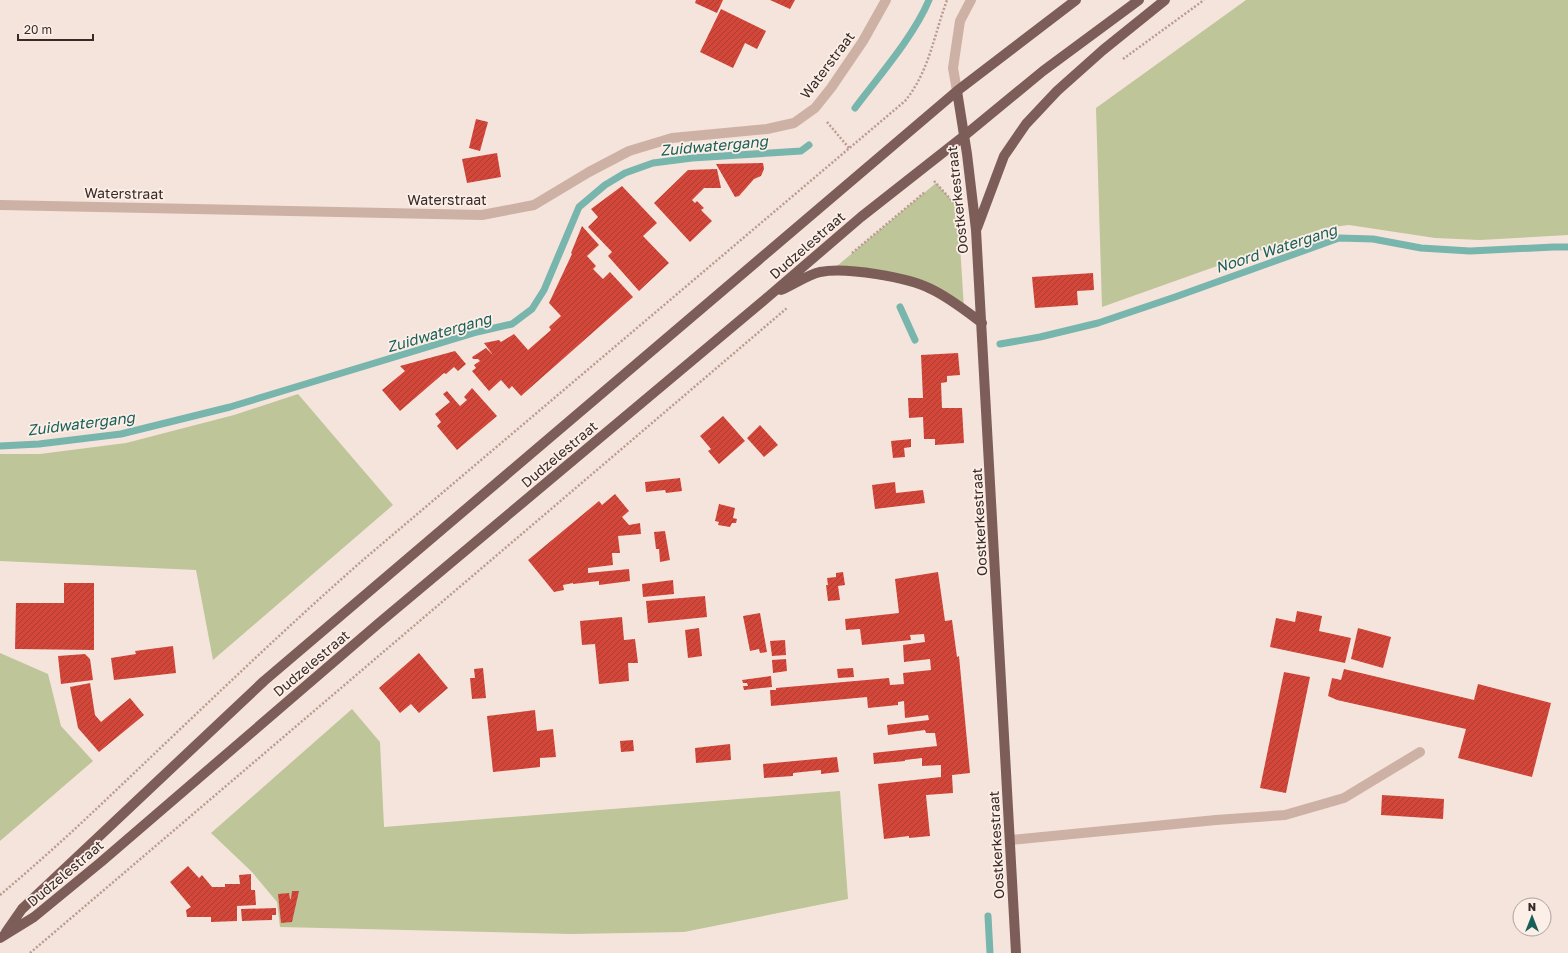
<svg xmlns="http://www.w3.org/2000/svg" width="1568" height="953" viewBox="0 0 1568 953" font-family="'Golos Text',sans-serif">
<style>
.grass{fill:#bec599}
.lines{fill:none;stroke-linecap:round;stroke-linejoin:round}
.stream{stroke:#77b5ad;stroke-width:7}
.building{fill:url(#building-hatch)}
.path{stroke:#ba9b8f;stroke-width:2.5;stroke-dasharray:2 2;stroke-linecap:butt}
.minor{stroke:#ceb1a5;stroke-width:10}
.major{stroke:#7d5d57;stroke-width:10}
.labels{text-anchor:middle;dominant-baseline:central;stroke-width:3.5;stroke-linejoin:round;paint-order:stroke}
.street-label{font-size:14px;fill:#392a27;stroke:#fcefe8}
.water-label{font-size:15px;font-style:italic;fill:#186059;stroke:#fcefe8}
</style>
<defs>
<pattern id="building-hatch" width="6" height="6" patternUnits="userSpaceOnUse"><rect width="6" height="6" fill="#d3473b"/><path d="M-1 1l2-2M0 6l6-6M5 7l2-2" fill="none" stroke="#ac3b32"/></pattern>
</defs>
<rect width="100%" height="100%" fill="#f5e4db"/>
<path class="grass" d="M1246,0H1568V235L1480,240L1435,238L1349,225L1324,228L1102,307L1096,108Z
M936,183L954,203L958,213L964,309L931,288L831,271Z
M298,394L393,505L213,660L196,570L0,561V454H40L126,443L234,415Z
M0,653L48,674L61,726L93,761L0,841Z
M352,709L380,742L384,827L840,791L848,899L684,932L571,934L280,927L277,902L252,872L211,833Z"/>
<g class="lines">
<path class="stream" d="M855,108C879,76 914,36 929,0
M900,307L915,340
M1000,344L1040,337L1098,323L1175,297L1339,238L1373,239L1421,248L1470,251L1554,247H1568
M0,446L39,444L121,434L230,407L477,332L512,324L532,309L544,290L579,207L605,185L625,173L653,163L692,158L801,151L809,145
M988,916L990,953"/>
</g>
<path class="building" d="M696,0H723L717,13L695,3Z
M770,0H795L790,9Z
M721,9L766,31L757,49L745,43L733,68L700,52Z
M476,119L488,122L480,151L469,148Z
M497,153L501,177L467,183L462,159Z
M763,163L764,169L761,176L754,179L739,196L735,197L716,164Z
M717,169L721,188H704L692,200L695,203L697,201L704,208L701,210L712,221L690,242L654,203L688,170Z
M622,186L657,223L643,236L669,263L639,291L608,256L612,252L588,227L598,217L591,209Z
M582,226L599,245L587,256L596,266L593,269L603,279L610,272L633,297L521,396L512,386L509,389L501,380L489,391L472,371L476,368L474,365L480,361L478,359H473L472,357L486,348L493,355L484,343L499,340L501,342L514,334L528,350L551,330L549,327L561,316L549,303L572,254L571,253Z
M1093,273L1094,290L1077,291L1078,305L1035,308L1032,277Z
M455,351L466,364L458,371L454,367L446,374L444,373L400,411L382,390L405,371L400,366Z
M958,353L960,375L947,376V382L941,383L942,408H962L964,443L935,445V439H924L923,417L909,418L908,398H923L921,355Z
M472,388L497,416L457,450L437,426L441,422L435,414L450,402L443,394L447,391L460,406L467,400L464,397Z
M723,416L745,441L719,464L708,451L711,449L700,436Z
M760,425L778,445L764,457L747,438Z
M911,439V447L904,448L905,457L893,458L891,441Z
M680,478L682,491L666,493L665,490L646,492L645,482Z
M895,482L896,493L923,490L925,503L875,509L872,485Z
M615,494L629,511L622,517L629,525L640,523L641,534L618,536L620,553H612L613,565L588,568V573L629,569L630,581L599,585V581L573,584V583L563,585L564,590L554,592L528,560L599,501L602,505Z
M719,504L735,508L733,518L737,519L736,523H732L730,527L718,525L719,522L715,521Z
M665,531L670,560L660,562L659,549H656L654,532Z
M843,572L845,585L838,586L840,600L828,601L826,585H828L827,578L836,577V573Z
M938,572L945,621L952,620L957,657L959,656L970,773L952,775L953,793L926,795L930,836L909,838V836L884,839L878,784L941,777V765L922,766V758L905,760V761L874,764L873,753L937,746L935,733H926L925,730L888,735L887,725L929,720L928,715L905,718L904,701L898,702V705L868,708L867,697L771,706L770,690H776V688L889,678L890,685L904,684L903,673L931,670L930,659L904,662L903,645L925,642L924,634L910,635L911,640L862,645L860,629L846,630L845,619L899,613L895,579Z
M673,580L674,594L643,597L642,584Z
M64,583H94V650L15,649L16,603H64Z
M705,596L707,617L648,623L646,601Z
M1297,611L1322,616L1319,631L1351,638L1345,663L1270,647L1276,618L1295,622Z
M760,613L767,652L760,653L759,649L750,651L743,616Z
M622,617L624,640L635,639L638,663H628L629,681L599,684L595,644L582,645L580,621Z
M699,628L702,656L688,658L685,630Z
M1358,628L1391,637L1383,668L1351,659Z
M785,640L786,655L772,656L770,641Z
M173,646L176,673L114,680L111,658L136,654L135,651Z
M419,653L448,688L419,713L411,704L400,713L379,688Z
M85,654L90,659L93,680L61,684L58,656Z
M786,659L787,671L773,673L772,660Z
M483,668L486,698L472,699L470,678H475L474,669Z
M853,668L854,677L838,678L837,669Z
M1344,669L1474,700L1478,684L1551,703L1532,777L1458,758L1466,729L1337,700L1328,696L1332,678L1341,680Z
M1284,672L1310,677L1286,793L1260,788Z
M771,676L772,687L744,690L743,686H748L747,683H743L742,680Z
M90,683L95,715L101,722L130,698L144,715L99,752L78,728L70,687Z
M535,710L537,731L553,729L556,757L540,758V767L493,772L487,716Z
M633,740L634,751L621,752L620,741Z
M730,744L731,760L696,763L695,748Z
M837,757L839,772L821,774V770L793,773V776L764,778L763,764Z
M1382,795L1444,799L1443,819L1381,815Z
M188,866L199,878L202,875L212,887H225V884H240L239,875L251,874V890H255L256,905L237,906V921L211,922V917H187L186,910L191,907L170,882Z
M292,891H299L292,922L281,923L278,894L289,893L290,899H291Z
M276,908V915H272V920L242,921L241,909Z"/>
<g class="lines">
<path class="path" d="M1123,59L1204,0
M827,122L849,148
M934,181L954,203
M852,253L925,192
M0,895C26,873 52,850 77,827C172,738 265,646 363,560L905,101C929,72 934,35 947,0
M30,953L787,308"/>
<path class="minor" d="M957,91L953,68L960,21L971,0
M0,205L482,215L534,205L589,172L629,151L672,138L767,129L794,123L815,108L831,88L863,41L886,0
M1010,840L1216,820L1285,815L1344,798L1420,752"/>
<path class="major" d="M957,91L967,154L976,230L1016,953
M977,228L1004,156L1026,124L1057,91L1103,50L1165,0
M781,290C793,285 809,274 820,272C846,267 908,277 931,289C950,298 966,311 982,323
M6,932L22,909L264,681L957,91L1076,0
M0,938L34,917L101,862L379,623L769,296L861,217L964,136L1043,71L1139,0"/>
</g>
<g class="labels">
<g class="street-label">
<text transform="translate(827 65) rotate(-53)">Waterstraat</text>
<text transform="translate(124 193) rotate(1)">Waterstraat</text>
<text x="447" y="199">Waterstraat</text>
<text transform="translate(957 200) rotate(-96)">Oostkerkestraat</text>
<text transform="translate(807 245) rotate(-41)">Dudzelestraat</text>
<text transform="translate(559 454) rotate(-40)">Dudzelestraat</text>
<text transform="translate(979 522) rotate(-93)">Oostkerkestraat</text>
<text transform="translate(311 663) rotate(-40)">Dudzelestraat</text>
<text transform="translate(996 845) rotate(-93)">Oostkerkestraat</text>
<text transform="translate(65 873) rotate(-40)">Dudzelestraat</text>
</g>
<g class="water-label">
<text transform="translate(714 145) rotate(-5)">Zuidwatergang</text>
<text transform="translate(1276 248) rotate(-18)">Noord Watergang</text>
<text transform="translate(439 332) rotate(-16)">Zuidwatergang</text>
<text transform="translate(81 423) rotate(-7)">Zuidwatergang</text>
</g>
</g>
<g transform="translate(1532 917)"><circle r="19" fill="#fcefe8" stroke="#aea09b"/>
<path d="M0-3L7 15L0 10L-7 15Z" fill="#186059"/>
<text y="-6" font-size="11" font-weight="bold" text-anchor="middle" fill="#392a27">N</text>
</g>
<path d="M18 34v6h75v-6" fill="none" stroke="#392a27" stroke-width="2"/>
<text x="24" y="34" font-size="12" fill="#392a27" stroke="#fcefe8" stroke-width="3" paint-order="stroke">20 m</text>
</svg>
